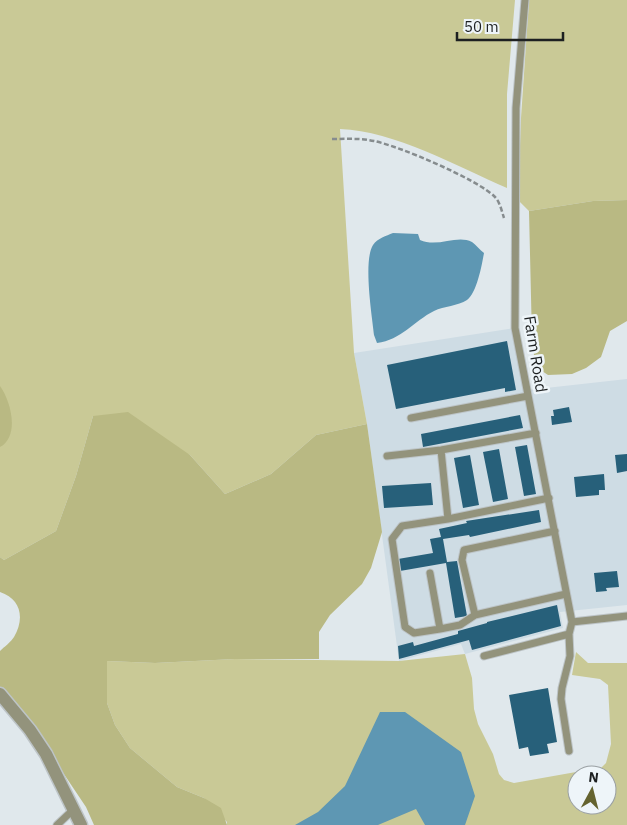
<svg xmlns="http://www.w3.org/2000/svg" width="627" height="825" viewBox="0 0 627 825" font-family="'IBM Plex Sans',sans-serif">
<style>
.built{fill:#cedce4}
.green{fill:#c9c996;fill-rule:evenodd}
.forest{fill:#b9b983}
.water{fill:#5e97b3}
.building{fill:#27607a}
.lines{fill:none;stroke-linecap:round;stroke-linejoin:round}
.service-casing{stroke:#bdc4c7;stroke-width:9}
.tertiary-casing{stroke:#bdc4c7;stroke-width:15}
.path{stroke:#868c8e;stroke-width:2.5;stroke-dasharray:5 2.5;stroke-linecap:butt}
.service{stroke:#93937c;stroke-width:7}
.tertiary{stroke:#93937c;stroke-width:12}
.labels{text-anchor:middle;dominant-baseline:central;stroke-width:5;stroke-linejoin:round;paint-order:stroke}
.street-label{font-size:16px;fill:#1d2021;stroke:#eef5f9}
</style>
<rect width="100%" height="100%" fill="#e0e8ec"/>
<path class="built" d="M515,328L528,390L627,379V605L560,612L563,628L465,654L461,644L399,661L367,424L354,353Z"/>
<path class="green" d="M0,0H515L507,94V188C456,166 395,131 340,129L354,353L367,424L316,435L271,474L225,494L190,455L93,416L76,476L56,531L4,560L0,557Z
M529,0H627V200L593,201L529,211L518,200L521,118Z
M576,652L588,663H627V825H227V822L204,798L177,787L130,748L115,725L107,703V661L155,663L235,659L399,661L465,654L472,678L474,709L478,724L493,754L499,774L504,780L514,783L576,772L598,771L606,763L611,744L608,685L600,679L572,675ZM577,775H607V805H577Z"/>
<path class="forest" d="M627,200V321L610,331L601,357L586,368L572,374L548,375L542,371L535,363L532,339L529,211L593,201Z
M0,386C11,401 20,436 0,447Z
M128,412L190,455L225,494L271,474L316,435L367,424L382,532L371,568L362,584L330,615L319,632V659H235L155,663L107,661V703L115,725L130,748L177,787L204,798L221,808L227,825H94L86,807L19,707L0,687V651C4,647 11,642 14,637C25,618 21,599 0,592V557L4,560L56,531L76,476L93,416Z"/>
<path class="water" d="M393,233L418,234L420,240C438,248 457,234 472,242C476,245 480,250 484,253C482,264 477,293 467,300C458,306 444,306 434,311C414,321 401,340 377,343L374,335C372,316 363,261 373,245C378,238 386,236 393,233Z
M380,712H405L461,752L475,796L465,825H425L416,809L378,825H295L318,812L345,786Z"/>
<path class="building" d="M507,341L516,390L505,392V388L396,409L387,365Z
M569,407L572,422L552,425L551,416H554L553,410Z
M520,415L523,428L423,447L421,434Z
M527,445L536,494L524,496L515,447Z
M499,449L508,499L493,502L483,452Z
M627,454V471L617,473L615,455Z
M470,455L479,505L463,508L454,458Z
M604,474L605,490H599V495L576,497L574,477Z
M431,483L433,505L384,508L382,486Z
M539,510L541,522L470,537L469,535L443,539L447,562L457,561L467,616L455,618L446,563L400,571L398,559L433,553L430,539L441,537L439,529L467,523L466,521Z
M617,571L619,587L606,588L607,591L596,592L594,573Z
M557,605L561,626L472,650L469,640L399,659L398,646L413,642L414,646L458,634V631L487,623V622Z
M548,688L557,742L547,744L549,753L530,756L528,747L519,749L509,695Z"/>
<g class="lines">
<defs>
<path id="service" d="M525,0L516,108L515,328L572,622L627,616
M411,418L528,396
M387,456L441,450L536,433
M448,519L549,498
M430,573L440,629L414,633L405,627L392,539L402,526L448,519L441,450
M475,615L462,560L464,550L555,531
M440,629L460,625L475,615L566,594
M569,634L570,656L562,688L561,699L569,751
M484,656L569,634L572,622
M57,825L74,809"/>
<path id="tertiary" d="M0,694L30,730L46,754L81,825"/>
</defs>
<use href="#service" class="service-casing"/>
<use href="#tertiary" class="tertiary-casing"/>
<path class="path" d="M332,139C346,139 360,138 374,141C399,146 477,179 495,197C500,202 502,212 504,218"/>
<use href="#service" class="service"/>
<use href="#tertiary" class="tertiary"/>
</g>
<g class="labels">
<g class="street-label">
<text transform="translate(536 354) rotate(81)">Farm Road</text>
</g>
</g>
<g transform="translate(592 790) rotate(7)"><circle r="24" fill="#eef5f9" stroke="#9aa0a3"/>
<path d="M0-4L9 19L0 12L-9 19Z" fill="#64632f"/>
<text y="-8" font-size="14" font-weight="bold" text-anchor="middle" fill="#1d2021">N</text>
</g>
<path d="M457 32v8h106v-8" fill="none" stroke="#1d2021" stroke-width="2.5"/>
<text x="464" y="32" font-size="15" fill="#1d2021" stroke="#eef5f9" stroke-width="4" paint-order="stroke">50 m</text>
</svg>
